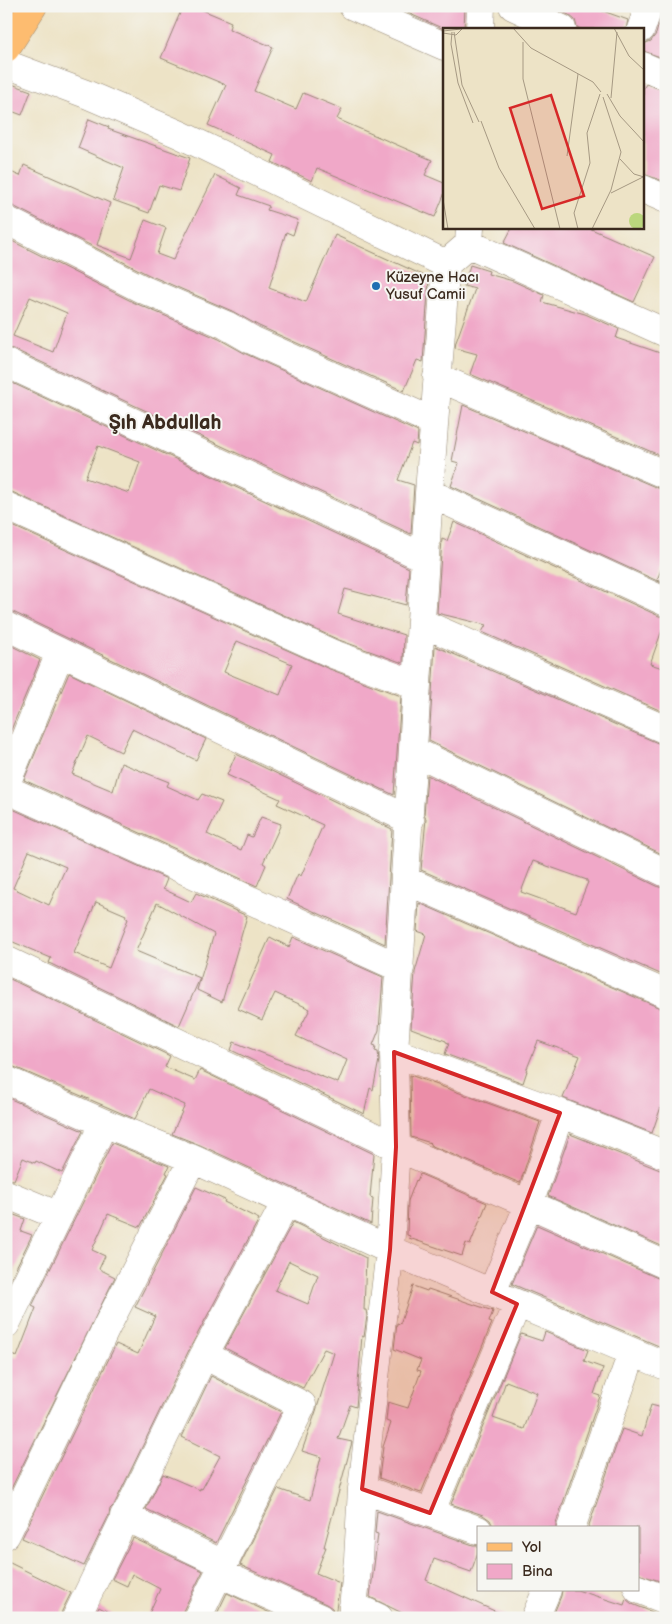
<svg xmlns="http://www.w3.org/2000/svg" width="672" height="1624" viewBox="0 0 672 1624" font-family="'Balsamiq Sans',sans-serif">
<style>
.building{fill:#f0a8c8;fill-rule:evenodd}
.lines{fill:none;stroke-linecap:round;stroke-linejoin:round}
.minor-casing{stroke:#948672;stroke-width:29}
.major-casing{stroke:#948672;stroke-width:29}
.minor{stroke:#fff;stroke-width:28}
.major{stroke:#fdbc70;stroke-width:28}
.marked{fill:#d62828;fill-opacity:0.2;stroke:#d62828;stroke-width:4;stroke-linejoin:round}
.poi-dot{fill:#1f6fb2;stroke:#f6f6f2;stroke-width:2}
.labels{text-anchor:middle;dominant-baseline:central;stroke-width:4;stroke-linejoin:round;paint-order:stroke}
.poi-label{font-size:15px;fill:#3b2a1e;stroke:#f6f6f2;text-anchor:start}
.district-label{font-size:20px;font-weight:bold;fill:#3b2a1e;stroke:#f6f6f2}
.inset-road{fill:none;stroke:#a69983;stroke-width:1}
.view{fill:#d62828;fill-opacity:0.15;stroke:#d62828;stroke-width:2.5}
.inset-edge{fill:none;stroke:#3b2a1e;stroke-width:2.5}
</style>
<rect width="100%" height="100%" fill="#f6f6f2"/>
<filter id="ink" filterUnits="userSpaceOnUse"><feTurbulence type="fractalNoise" baseFrequency=".02" numOctaves="2"/><feDisplacementMap in="SourceGraphic" scale="10" xChannelSelector="R" yChannelSelector="G"/><feConvolveMatrix kernelMatrix="1 2 1 2 8 2 1 2 1" color-interpolation-filters="sRGB"/></filter>
<filter id="wash" filterUnits="userSpaceOnUse"><feTurbulence type="fractalNoise" baseFrequency=".0096" numOctaves="4" result="noise"/><feDisplacementMap in="SourceGraphic" scale="20" xChannelSelector="R" yChannelSelector="G"/><feGaussianBlur stdDeviation="1.12" result="paint"/><feColorMatrix in="noise" values="0 0 0 0 0 0 0 0 0 0 0 0 0 0 0 0 0 1.4 0 .05"/><feComposite in="paint" operator="in"/></filter>
<g filter="url(#wash)">
<rect width="100%" height="100%" fill="#ede3c6"/>
<g id="blocks">
<path class="building" d="M183,6H193L231,22L229,29L273,47L254,91L296,109L303,93L342,109L337,119L432,160L425,175L444,183V195L435,217L317,168L312,181L272,162L275,155L208,125L226,85L161,58Z
M392,6H465L464,29H444Z
M550,6H589L628,20L626,29H581L577,27L575,20L569,15Z
M664,6H666V59L643,51V44L651,41L656,34Z
M6,82L31,91L22,115L6,109Z
M646,84L666,91V182L643,174V89Z
M89,119L109,127L108,129L190,158L179,191L159,185L149,213L113,200L124,168L78,148Z
M24,165L110,203L97,245L131,258L145,220L166,228L157,254L173,260L215,175L241,188L238,195L269,206L267,210L298,220L293,235L286,232L269,288L306,302L335,235L429,278L423,362L417,360L404,391L259,326L232,311L149,275L13,206L6,205V170L20,176Z
M512,228H589L655,257L634,302L504,243Z
M6,238L135,303L219,339L246,354L418,432L417,445L412,443L398,480L414,485L411,534L13,349L6,348ZM30,297L67,313L53,352L13,336Z
M470,265L489,271L488,274L513,281L544,295L542,302L585,314L619,329L616,338L666,355V458L470,374L477,354L455,348L456,342L475,289L464,286Z
M6,380L409,568L406,605L345,589L338,614L404,635L403,663L339,640L12,492L6,491ZM98,446L140,462L129,493L85,478Z
M463,405L660,489L666,490V557L657,580L666,583V585L451,486L459,463L452,461Z
M454,522L659,616L666,617V632L662,630L650,664L666,669V713L482,632L486,625L437,613L442,539L447,541Z
M6,523L327,668L401,696L394,795L13,612L6,611ZM237,641L292,664L280,695L224,672Z
M6,643L40,660L6,742Z
M435,646L660,744L666,745V856L429,741Z
M69,673L206,739L196,760L132,729L121,752L88,736L72,774L113,791L121,763L169,782L167,786L198,800L202,794L222,802L207,834L241,850L247,835L252,837L261,817L281,824L263,863L266,865L257,886L24,780Z
M236,754L392,829L385,944L287,899L298,874L301,876L323,825L277,804L280,799L227,775Z
M427,775L659,887L666,888L665,976L421,870L426,819L424,815ZM533,861L587,880V882H588L576,912L521,892Z
M6,806L167,879L163,889L191,902L196,893L247,916L222,1002L197,990L214,934L157,903L136,951L200,978L179,1026L49,963L51,958L6,939ZM29,851L66,867L49,905L13,888ZM96,902L126,915L125,917L128,919L109,968L74,953Z
M419,903L660,1008L666,1009V1092L652,1133L563,1098L580,1056L538,1041L526,1071H527L523,1083L445,1054L449,1043L446,1042V1041L411,1028L415,972L426,934L417,931Z
M270,937L289,947L293,937L383,977L379,1030L373,1045L376,1046L375,1051L378,1052L379,1060L373,1090L370,1088L364,1114L231,1050L234,1042L338,1083L347,1060L296,1036L310,1009L275,993L262,1020L238,1009Z
M10,979L170,1056L165,1067L195,1080L200,1070L374,1154L370,1197L373,1198L371,1224L200,1145L172,1134L185,1105L149,1089L135,1119L12,1066L6,1065V986Z
M410,1075L540,1122L520,1183L430,1145L431,1143L411,1137Z
M6,1097L83,1131L62,1173L36,1161L35,1163L23,1158L14,1180L6,1179Z
M570,1134L660,1170H666V1248L548,1196Z
M112,1143L169,1166L166,1173L168,1174L140,1227L108,1214L92,1250L105,1256L99,1269L115,1277L6,1499V1353L17,1357L36,1308L32,1306Z
M420,1174L487,1203L470,1245L466,1243L462,1256L409,1238L410,1236L407,1235L408,1201L416,1180L417,1181Z
M196,1187L225,1200L224,1202L259,1219L190,1348L114,1505L110,1509L109,1515L84,1566L22,1538L116,1344L138,1354L155,1316L135,1307Z
M6,1212L25,1219L21,1231L32,1235L6,1288Z
M293,1222L366,1258L364,1310H366L367,1316L364,1337L362,1336L356,1407L350,1405L338,1439L352,1442L324,1547H326L316,1573L340,1583L335,1616L332,1608L326,1604L240,1565L278,1489L310,1500L321,1457L302,1451L316,1411L334,1353L324,1349L303,1388L225,1348ZM289,1261L318,1275L308,1304L275,1290Z
M537,1225L660,1279L666,1280V1349L512,1284Z
M413,1286L427,1291L428,1289L493,1311L489,1322L492,1323L421,1493L379,1478L383,1447L391,1423L386,1421L388,1402L408,1408L421,1371L417,1370L421,1360L394,1349L397,1323L400,1324Z
M545,1332L588,1350L584,1361L603,1368L594,1394L600,1396L556,1523V1528H497L493,1526L490,1520L483,1515L451,1504L521,1334L542,1341ZM506,1381L537,1393L524,1429L493,1418Z
M211,1376L281,1412L216,1543L146,1509L163,1474L200,1490V1488L202,1489L220,1456L182,1437Z
M651,1405L666,1409V1583L638,1574V1528H588L622,1429L642,1436Z
M377,1511L473,1545H478V1552L471,1572L434,1559L426,1580L510,1618H412L370,1597L378,1534L375,1533Z
M133,1538L203,1571L183,1611L182,1618H147L160,1589L132,1574L127,1586L112,1579Z
M6,1561L71,1593L62,1611L61,1618H6Z
M562,1590H577L624,1605L626,1599L632,1604L660,1615H666V1618H552L561,1596Z
M227,1593L281,1618H215Z
M99,1607L119,1618H94Z"/>
</g>
</g>
<g filter="url(#ink)">
<use href="#blocks" fill-opacity="0" stroke="#948672" stroke-width="1"/>
<g class="lines">
<defs>
<path id="minor" d="M353,6L444,46
M513,6L562,29
M480,29L481,6
M641,29L649,6
M6,64L86,94L181,135L446,264
M643,66L666,76
M643,189L666,199
M6,220L142,289L226,325L252,340L434,422
M469,244L666,333
M6,363L425,558
M437,377L666,475
M429,493L666,602
M6,506L333,654L417,685
M422,623L666,730
M6,626L410,820
M414,751L666,873
M6,784L60,653
M6,789L400,968
M405,880L666,994
M6,960L396,1147L529,1204L666,1265
M394,1052L560,1113L666,1155
M6,1080L104,1123L193,1159L390,1250L666,1366
M6,1194L59,1216
M492,1292L529,1204L560,1113
M6,1324L104,1123
M362,1489L478,1530
M430,1513L517,1304
M124,1516L223,1564
M571,1528L632,1353
M6,1535L108,1324L193,1159
M219,1573L320,1618
M638,1589L666,1600
M353,1606L379,1618
M76,1618L204,1355L286,1202
M197,1618L302,1405L204,1355
M352,1618L358,1559L362,1489L390,1250L396,1147L394,1052L429,493L446,264L469,244L470,228
M535,1618L547,1590"/>
<path id="major" d="M6,48L33,6"/>
</defs>
<use href="#minor" class="minor-casing"/>
<use href="#major" class="major-casing"/>
<use href="#minor" class="minor"/>
<use href="#major" class="major"/>
</g>
</g>
<path class="marked" d="M394,1052L560,1113L492,1292L517,1304L430,1513L362,1489L390,1250L396,1147Z"/>
<circle class="poi-dot" cx="376" cy="286" r="5"/>
<g class="labels">
<g class="poi-label">
<text x="386" y="277">Küzeyne Hacı<tspan x="386" dy="17">Yusuf Camii</tspan></text>
</g>
<g class="district-label">
<text x="165" y="423">Şıh Abdullah</text>
</g>
</g>
<g transform="translate(443 28)">
<rect width="201" height="201" fill="#ede3c6"/>
<path d="M186 193a8 8 0 1 1 16 0a8 8 0 1 1-16 0Z" fill="#bbd77d"/>
<path class="inset-road" d="M70,0L88,20L150,54L158,64M171,0L186,28L202,43M0,3L18,1M9,4L8,16L15,55L30,95M11,4L19,57L36,94M0,5L13,7L20,0M80,14V51L117,201M164,66L177,88L202,115M168,70L174,4M38,93L56,140L92,201M124,128L135,46M177,131L191,146L201,149M168,165L200,149M0,171L5,201M135,201L131,185L147,135L144,105L157,66M149,201L168,162L178,124L160,69"/>
<path class="view" d="M108,67L141,168L99,181L67,80Z"/>
<rect width="201" height="201" class="inset-edge"/>
</g>
<rect width="672" height="1624" fill="none" stroke="#f6f6f2" stroke-width="25"/>
<rect x="477" y="1526" width="162" height="65" fill="#f6f6f2" stroke="#aba49d"/>
<rect x="487" y="1543" width="25" height="8" fill="#fdbc70" stroke="#aba49d"/>
<text x="522" y="1552" font-size="15" fill="#3b2a1e">Yol</text>
<rect x="487" y="1564" width="25" height="15" fill="#f0a8c8" stroke="#aba49d"/>
<text x="522" y="1576" font-size="15" fill="#3b2a1e">Bina</text>
</svg>
